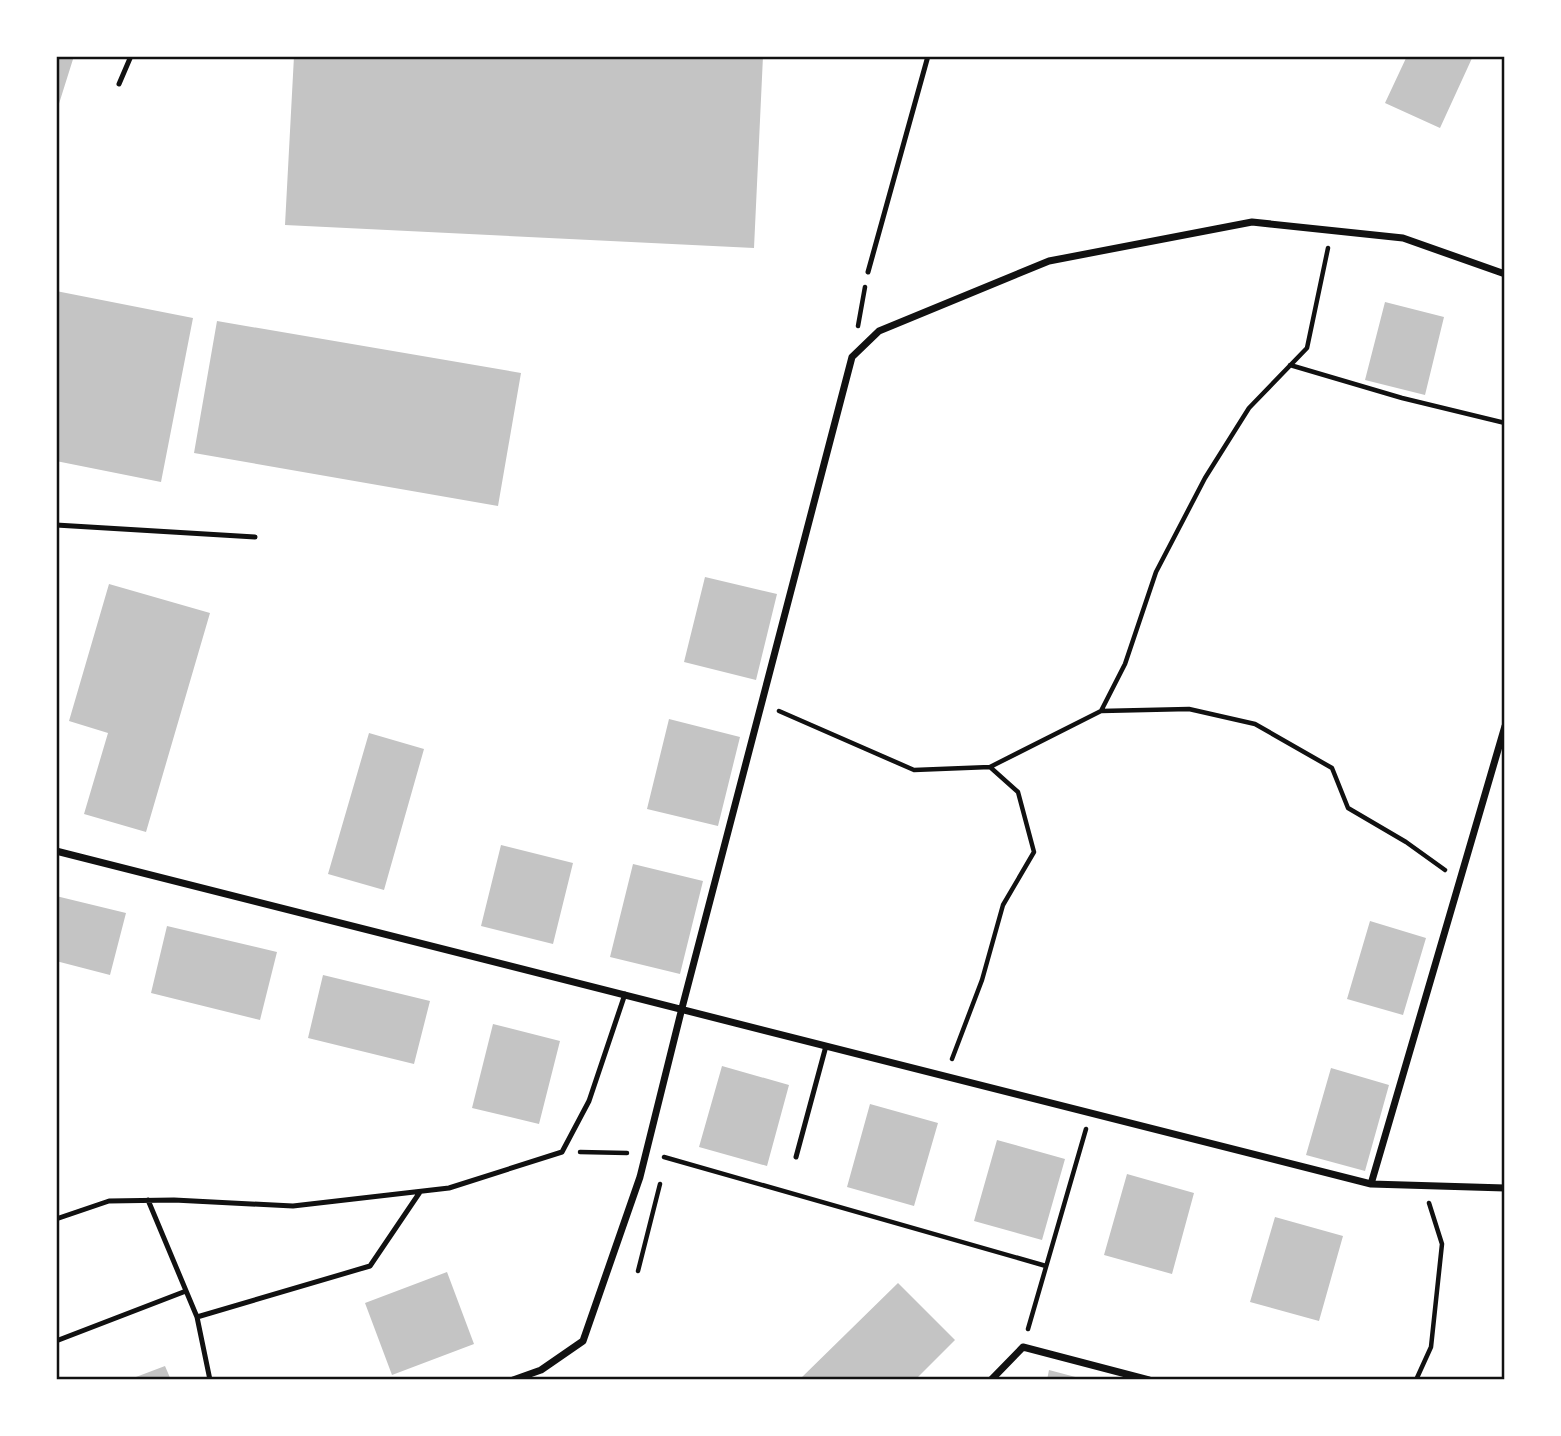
<svg xmlns="http://www.w3.org/2000/svg" width="1561" height="1436" viewBox="0 0 1561 1436" font-family="'IBM Plex Sans',sans-serif">
<style>
.building{fill:#c4c4c4}
.lines{fill:none;stroke-linecap:round;stroke-linejoin:round}
.path{stroke:#111;stroke-width:4.5}
.service{stroke:#111;stroke-width:5}
.minor{stroke:#111;stroke-width:7}
.neatline{fill:none;stroke:#111;stroke-width:2.5}
</style>
<rect width="100%" height="100%" fill="#fff"/>
<path class="building" d="M56,56H74L57,110H56Z
M294,56H763L754,248L285,225Z
M1407,56H1473L1440,128L1385,103Z
M56,291L193,318L161,482L56,461Z
M1385,302L1444,317L1425,395L1365,380Z
M217,321L521,373L498,506L194,453Z
M705,577L777,594L756,680L684,662Z
M109,584L210,613L146,832L84,814L108,733L69,721Z
M669,719L740,737L718,826L647,809Z
M369,733L424,749L384,890L328,874Z
M501,845L573,863L553,944L481,926Z
M633,864L703,881L680,974L610,957Z
M56,896L126,913L110,975L56,961Z
M1370,921L1426,938L1403,1015L1347,999Z
M167,926L277,952L260,1020L151,993Z
M323,975L430,1001L414,1064L308,1038Z
M493,1024L560,1041L539,1124L472,1108Z
M722,1066L789,1085L767,1166L699,1147Z
M1331,1068L1389,1085L1365,1171L1306,1155Z
M870,1104L938,1123L914,1206L847,1187Z
M997,1140L1065,1159L1042,1240L974,1221Z
M1127,1174L1194,1193L1172,1274L1104,1255Z
M1275,1217L1343,1236L1319,1321L1250,1302Z
M447,1272L474,1344L392,1375L365,1303Z
M898,1283L955,1340L915,1380H799Z
M165,1366L171,1380H128Z
M1049,1370L1083,1379V1380H1047Z"/>
<g class="lines">
<path class="path" d="M858,326L865,287
M1290,365L1402,398L1505,423
M779,711L914,770L990,767L1018,792L1034,852L1003,905L982,980L952,1059
M1101,711L1125,664L1156,572L1205,478L1249,408L1307,348L1328,248
M990,767L1101,711L1189,709L1255,724L1332,768L1348,808L1406,842L1445,870
M580,1152L627,1153
M664,1157L1046,1266
M638,1271L660,1184
M1028,1329L1086,1129
M1416,1380L1431,1347L1442,1244L1429,1203"/>
<path class="service" d="M119,84L131,56
M868,272L928,56
M56,525L255,537
M796,1157L826,1046
M148,1200L197,1317L210,1380
M56,1219L109,1201L174,1200L293,1206L449,1188L562,1152L589,1101L625,994
M197,1317L370,1266L420,1192
M56,1341L186,1291"/>
<path class="minor" d="M56,851L1371,1184L1505,1188
M1371,1184L1505,726
M513,1380L541,1370L583,1341L640,1177L682,1008L852,357L879,331L1049,261L1252,222L1403,238L1505,274
M991,1380L1023,1347L1149,1380"/>
</g>
<rect width="1561" height="1436" fill="none" stroke="#ffffff" stroke-width="116"/>
<rect x="58" y="58" width="1445" height="1320" class="neatline"/>
</svg>
